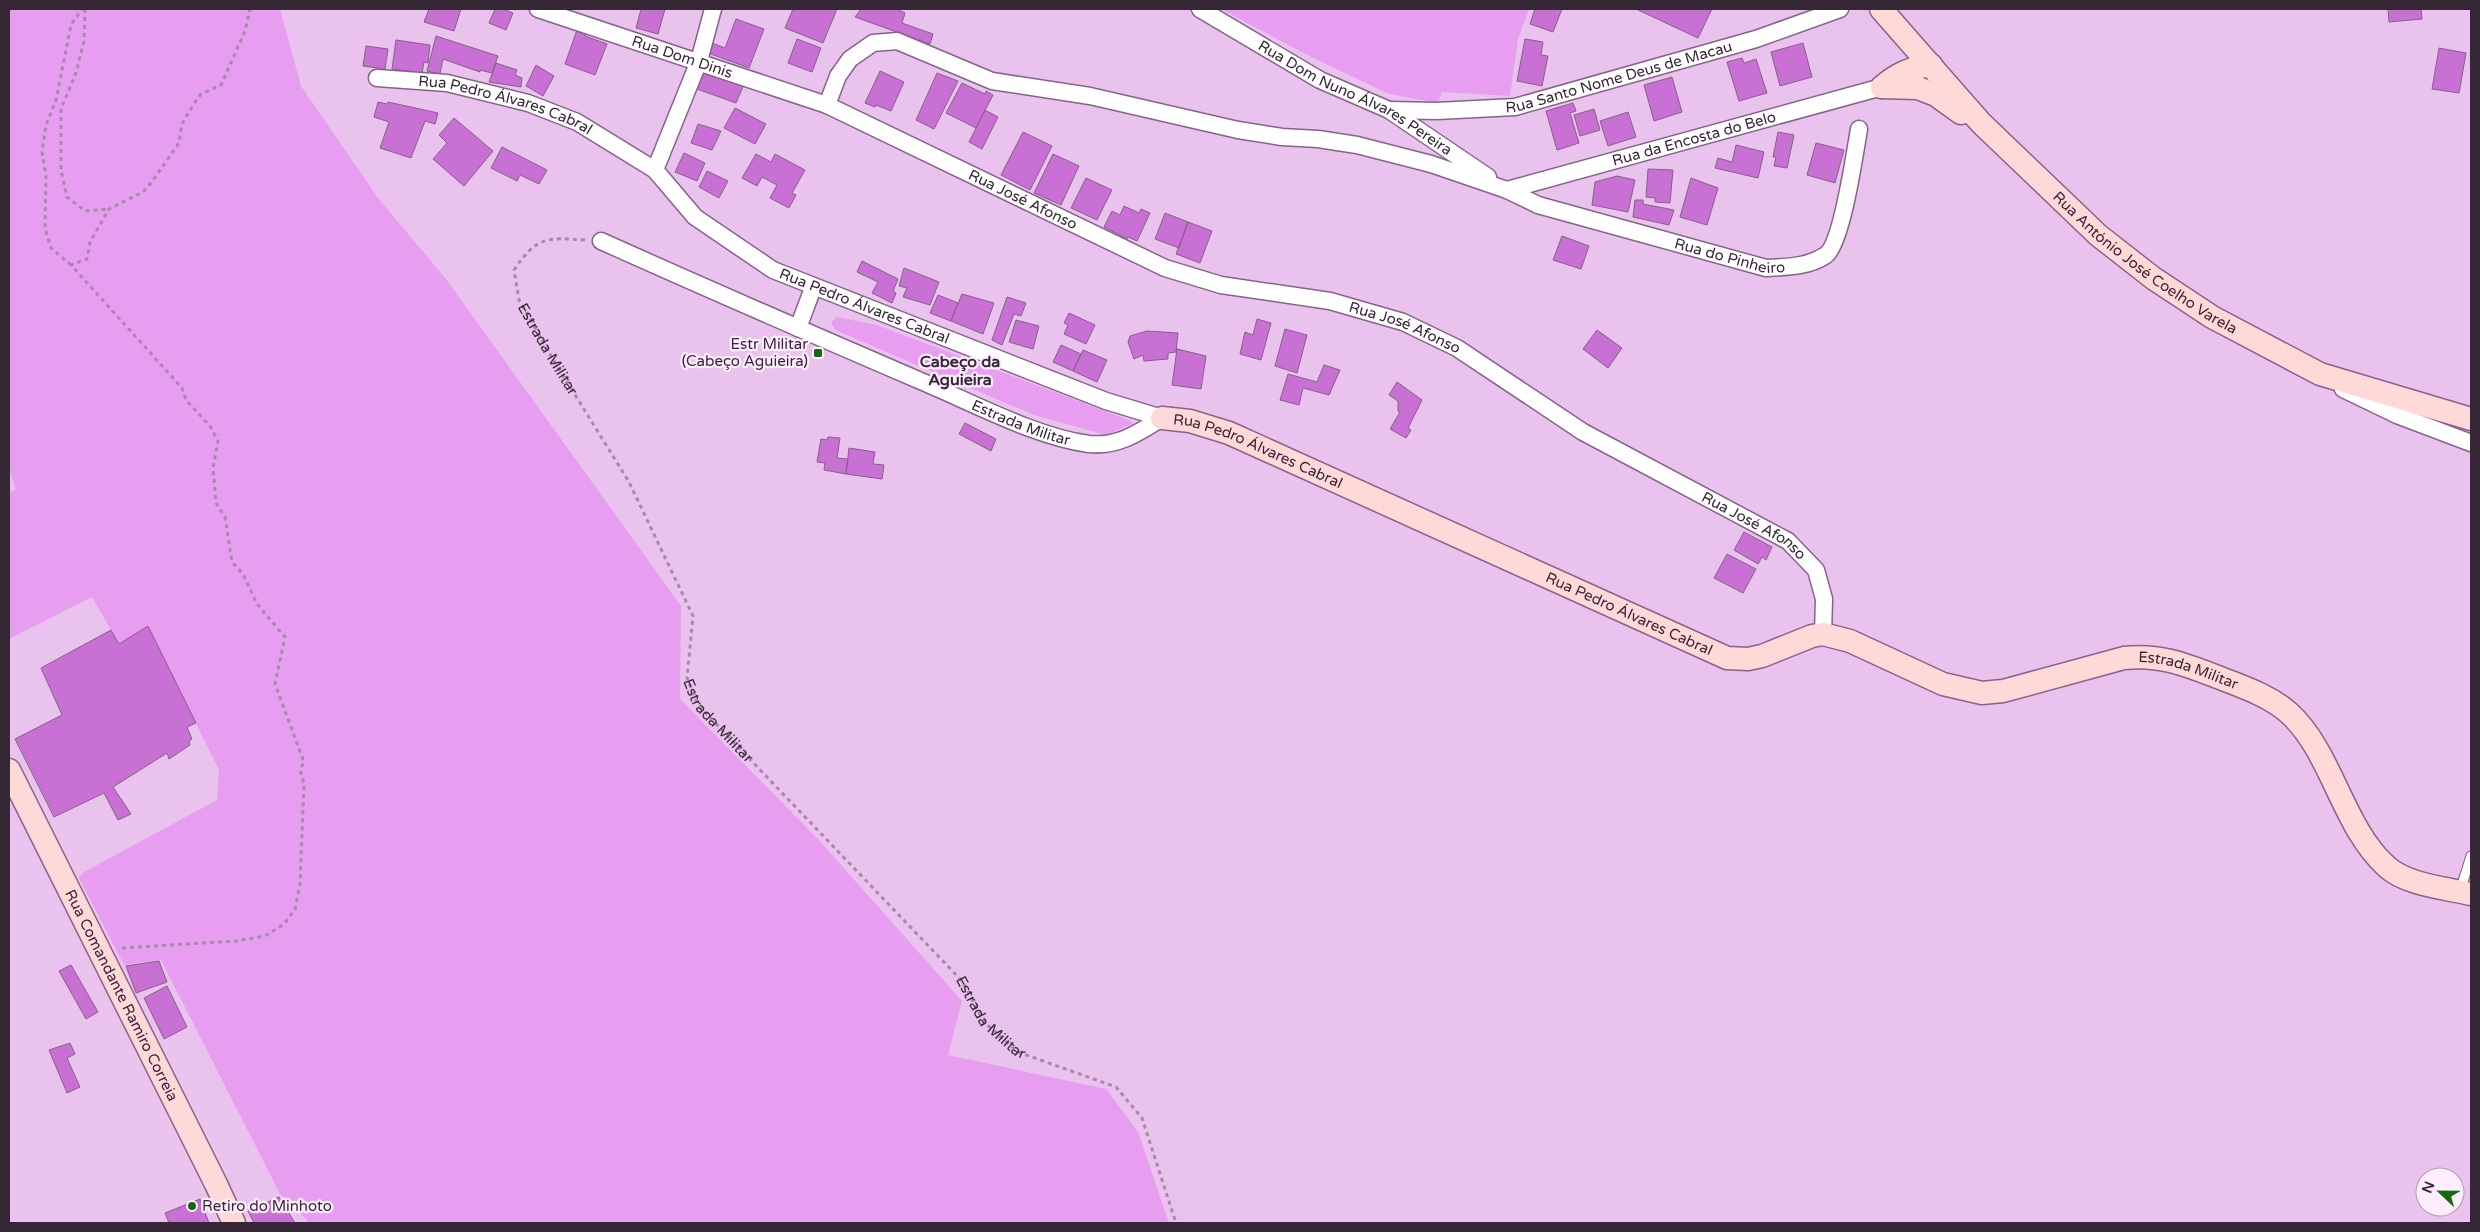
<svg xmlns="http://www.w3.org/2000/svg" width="2480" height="1232" viewBox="0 0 2480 1232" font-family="'Varela Round',sans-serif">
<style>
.green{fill:#e79df0}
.building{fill:#c970d4;stroke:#846188}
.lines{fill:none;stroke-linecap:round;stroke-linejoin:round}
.lane-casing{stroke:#86638a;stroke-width:11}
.street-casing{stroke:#86638a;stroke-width:19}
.secondary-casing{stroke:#86638a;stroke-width:25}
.path{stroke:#a789aa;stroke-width:3;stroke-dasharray:4 4;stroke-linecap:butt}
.lane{stroke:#fff;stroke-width:9}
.street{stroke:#fff;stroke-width:16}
.secondary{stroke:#fed9d8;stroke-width:22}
.poi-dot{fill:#126b13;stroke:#fdedfe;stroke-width:2}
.labels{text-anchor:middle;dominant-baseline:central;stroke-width:4.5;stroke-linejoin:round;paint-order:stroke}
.street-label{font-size:15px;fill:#362737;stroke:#fdedfe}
.poi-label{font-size:15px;fill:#362737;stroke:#fdedfe;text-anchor:end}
.neighbourhood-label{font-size:16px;font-weight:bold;fill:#362737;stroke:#fdedfe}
</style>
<rect width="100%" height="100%" fill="#e9c3ee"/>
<path class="green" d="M9,9H280L301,86L378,198L446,279L681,606L680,699L818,839L962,1001L948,1055L1106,1089L1138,1132L1169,1223H310L280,1194L161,960L124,965L79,878L84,872L217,800L219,770L148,626L119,644L92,597L9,639V493L16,489L9,469Z
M1221,9H1529L1518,39L1510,96L1442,92L1438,103L1389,94L1309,56Z
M837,317L877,325L1131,421L1132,424L1110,433L1102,434L1034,415L835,330L831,322Z"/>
<path class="building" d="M429,9H461L454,31L424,22Z
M495,9H503L513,13L506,30L489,23Z
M641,9H665L658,34L636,28Z
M793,9H837L823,43L785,28Z
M861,9H897L905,13L902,23L933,34L930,44L855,17Z
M1535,9H1562L1553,32L1530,24Z
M1636,9H1712L1698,38Z
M2388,9H2421L2422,19L2389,22Z
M736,19L764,29L749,68L708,53L712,43L725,48Z
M577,30L586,33L585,36L607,44L595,75L565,64Z
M436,36L498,56L492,73L480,70V72L443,59L440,74L427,71Z
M797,39L821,48L812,72L788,63Z
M1525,39L1543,42L1541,55L1548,56L1542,86L1517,81Z
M396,40L430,45L428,63L424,62L422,73L392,69Z
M1803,43L1812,77L1780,86L1771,52Z
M366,46L388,49L385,69L363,66Z
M2439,48L2466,53L2459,93L2432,89Z
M1742,58L1744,63L1756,59L1767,93L1739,101L1727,62Z
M496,63L517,70L515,75L522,78L521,87L489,82Z
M536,65L554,76L543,96L526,86Z
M705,66L745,82L736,103L697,89Z
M880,71L904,82L891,111L876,105L875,107L865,103Z
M937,73L958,81L934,129L916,120Z
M1672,77L1682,112L1654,121L1644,85Z
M962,83L985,94L986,91L993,95L976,128L946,113Z
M378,102L387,104L388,102L438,113L435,124L425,121L411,158L380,148L389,122L374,117Z
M1573,103L1576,111L1570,113L1579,143L1557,150L1546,111Z
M735,108L766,124L755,144L724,128Z
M1594,109L1600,130L1580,136L1574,115Z
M985,110L998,117L982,149L969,142Z
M1628,112L1636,137L1608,146L1600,121Z
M454,118L493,151L464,186L433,159L447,143L439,135Z
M698,124L721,131L712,150L691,143Z
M1023,132L1052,146L1030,190L1001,175Z
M1778,132L1794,135L1787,168L1774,166L1776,157H1773Z
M1816,143L1844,150L1835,183L1807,175Z
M1736,145L1764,152L1758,178L1715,168L1718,158L1732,162Z
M502,147L547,170L539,184L520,175L517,181L491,168Z
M684,153L705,163L697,181L675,172Z
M756,154L771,162L775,154L805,170L792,193L796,195L789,208L770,198L777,185L762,177L757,186L742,178Z
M1053,154L1079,166L1061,205L1034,193Z
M1648,169L1673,170L1670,203L1655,202V198L1646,197Z
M707,171L728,181L719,198L699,187Z
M1617,176L1635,180L1628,212L1592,205L1595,182Z
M1086,178L1112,190L1097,220L1071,208Z
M1691,178L1718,188L1707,225L1680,217Z
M1635,200H1643V204L1674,210L1669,225L1633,217Z
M1124,206L1139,213L1141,209L1150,213L1137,241L1128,237L1127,239L1104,227L1112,211L1120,215Z
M1165,213L1188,222L1179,248L1155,239Z
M1188,222L1212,231L1200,263L1176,254Z
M1562,236L1589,246L1581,269L1553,260Z
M862,261L898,279L893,291L896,293L892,303L872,293L878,282L857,272Z
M904,268L939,282L930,305L903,297L907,288L899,286Z
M962,294L994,303L983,334L951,321Z
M938,295L958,303L951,321L930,313Z
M1007,297L1026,303L1021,316L1014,314L1002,345L992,340Z
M1069,313L1095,325L1086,344L1064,334L1068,325L1064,323Z
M1257,319L1271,323L1261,360L1240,354L1245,332L1253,335Z
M1016,320L1039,326L1033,349L1009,342Z
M1285,329L1307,335L1297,373L1275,366Z
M1597,330L1622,348L1608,368L1583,349Z
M1147,331L1178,333L1176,352L1168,353V359L1144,361L1143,355L1134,359L1128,342L1130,336Z
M1061,345L1081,354L1073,371L1053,362Z
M1177,349L1206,356L1201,389L1172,385Z
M1083,350L1107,360L1097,382L1073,371Z
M1324,365L1340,370L1329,395L1303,388L1299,405L1280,400L1288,374L1317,382Z
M1397,382L1422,400L1408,428L1411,430L1406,438L1390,429L1400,412L1398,411V401L1389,395Z
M965,423L996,439L991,451L959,434Z
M828,437L840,438L837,458L848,459L846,474L824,470L825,463L817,462L821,439L827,440Z
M849,448L875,452L873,464L884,465L882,479L846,474Z
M1744,532L1772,547L1766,560L1762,557L1758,564L1734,550Z
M1727,554L1756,569L1743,593L1714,578Z
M148,626L196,723L187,727L192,739L189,741L190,745L169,759L167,753L113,787L131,814L118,820L104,793L54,817L15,739L62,715L41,668L111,630L119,644Z
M159,961L167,982L136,993L126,966Z
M71,965L98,1012L86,1019L59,971Z
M167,986L187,1027L164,1039L144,998Z
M70,1043L75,1054L67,1058L80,1087L67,1093L49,1050Z
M279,1197L295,1223H254L248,1211Z
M200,1199L209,1223H169L165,1213Z"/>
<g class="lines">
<defs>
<path id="lane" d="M2460,891L2471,856"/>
<g id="street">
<path id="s2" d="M538,9L827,105L1165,268L1221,285L1330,301L1403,322L1457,348L1583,432L1788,541L1816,570L1824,599L1823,634"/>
<path id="s3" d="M1200,9L1320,80L1389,110L1488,177"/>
<path id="s4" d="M377,78L447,83L528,103L577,122L655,170L695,217L773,270L1106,401L1162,418"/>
<path id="s5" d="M827,105L838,76L850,59L873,43L897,41L992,81L1090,96L1238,130L1282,137L1318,139L1357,145L1431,164L1507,190L1538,205L1766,268C1787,267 1808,267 1826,255C1842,243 1855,152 1859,129"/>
<path id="s6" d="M1389,110L1437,111L1515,107L1756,39L1840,9"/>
<path d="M655,170L699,61L713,9"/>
<path id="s7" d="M1507,190L1882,87"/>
<path id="s8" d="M601,241C708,289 816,336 923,382C973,403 1036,437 1089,444C1118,447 1140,432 1162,418"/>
<path d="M798,328L813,288"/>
<path d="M2343,389L2397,415L2471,443"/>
</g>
<g id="secondary">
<path id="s9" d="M1881,9L1981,123L2098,235L2153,278L2212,317L2320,374L2471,419"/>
<path d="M1882,87L1918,88L1936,95L1961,113"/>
<path d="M1882,87C1897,74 1910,68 1931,65"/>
<path id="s10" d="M1162,418L1190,421L1229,433L1727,658L1748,659L1762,656L1812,636L1823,634L1850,641L1943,684L1982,693L2003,691L2124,658C2158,654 2184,664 2215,676C2240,686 2269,695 2289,713C2332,752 2342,826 2386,866C2406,885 2445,888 2471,894"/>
<path id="s11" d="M9,770L216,1184L234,1223"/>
</g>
</defs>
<use href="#lane" class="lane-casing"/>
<use href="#street" class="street-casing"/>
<use href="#secondary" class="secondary-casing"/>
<g class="path">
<path d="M85,9L84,41L76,73L61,109V170L67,197L85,211L108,209"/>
<path id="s1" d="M585,240C546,237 536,237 514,270L519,300L551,356L629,482L693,616L687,678L698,705L962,981L984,1022L1018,1052L1116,1087L1142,1118L1176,1223"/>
<path d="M71,265L51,248L45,228L46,176L42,152L46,125L56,100L71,25L82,9"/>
<path d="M122,948L236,941L265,936L284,924L295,909L300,884L304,784L300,770L304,762L275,684L285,637L257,604L243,574L232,562L225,517L216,503L213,468L218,441L210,426L186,400L182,388L71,265L87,259L90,242L109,209L143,192L151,183L179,143L182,124L193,105L201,94L221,85L245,31L250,9"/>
</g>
<use href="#lane" class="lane"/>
<use href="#street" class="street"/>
<use href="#secondary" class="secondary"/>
</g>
<g class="poi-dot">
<rect x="813" y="348" width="10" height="10" rx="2.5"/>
<circle cx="192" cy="1206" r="5"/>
</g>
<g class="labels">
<g class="street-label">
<text stroke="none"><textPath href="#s2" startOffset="152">Rua Dom Dinis</textPath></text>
<text stroke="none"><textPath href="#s6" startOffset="234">Rua Santo Nome Deus de Macau</textPath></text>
<text stroke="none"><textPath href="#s3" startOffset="179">Rua Dom Nuno Álvares Pereira</textPath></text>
<text stroke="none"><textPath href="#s4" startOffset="132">Rua Pedro Álvares Cabral</textPath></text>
<text stroke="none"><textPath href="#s7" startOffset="194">Rua da Encosta do Belo</textPath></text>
<text stroke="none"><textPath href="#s2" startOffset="522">Rua José Afonso</textPath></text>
<text stroke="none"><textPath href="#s5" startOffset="968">Rua do Pinheiro</textPath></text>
<text stroke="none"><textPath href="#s9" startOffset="368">Rua António José Coelho Varela</textPath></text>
<text stroke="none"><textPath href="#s4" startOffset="552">Rua Pedro Álvares Cabral</textPath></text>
<text stroke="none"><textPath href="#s2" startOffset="928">Rua José Afonso</textPath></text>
<text stroke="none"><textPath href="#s1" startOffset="171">Estrada Militar</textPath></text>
<text stroke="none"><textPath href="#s8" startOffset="458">Estrada Militar</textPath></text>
<text stroke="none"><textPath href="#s10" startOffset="102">Rua Pedro Álvares Cabral</textPath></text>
<text stroke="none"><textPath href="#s2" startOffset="1331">Rua José Afonso</textPath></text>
<text stroke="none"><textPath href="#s10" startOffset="508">Rua Pedro Álvares Cabral</textPath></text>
<text stroke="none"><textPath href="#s10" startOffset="1099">Estrada Militar</textPath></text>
<text stroke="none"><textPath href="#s1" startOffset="591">Estrada Militar</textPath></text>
<text stroke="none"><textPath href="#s11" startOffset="252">Rua Comandante Ramiro Correia</textPath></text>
<text stroke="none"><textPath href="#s1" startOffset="996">Estrada Militar</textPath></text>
</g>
<g class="poi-label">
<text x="808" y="344">Estr Militar<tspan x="808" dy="17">(Cabeço Aguieira)</tspan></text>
<text x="202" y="1206" text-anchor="start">Retiro do Minhoto</text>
</g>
<g class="neighbourhood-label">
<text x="960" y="362">Cabeço da<tspan x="960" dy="18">Aguieira</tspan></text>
</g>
</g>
<rect width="2480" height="1232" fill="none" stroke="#362737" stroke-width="20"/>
<g transform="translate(2440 1192) rotate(292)"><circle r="24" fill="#fdedfe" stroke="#ad9eae"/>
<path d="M0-4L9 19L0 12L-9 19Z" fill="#126b13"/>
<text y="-8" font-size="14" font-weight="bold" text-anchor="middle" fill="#362737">N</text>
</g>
</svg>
